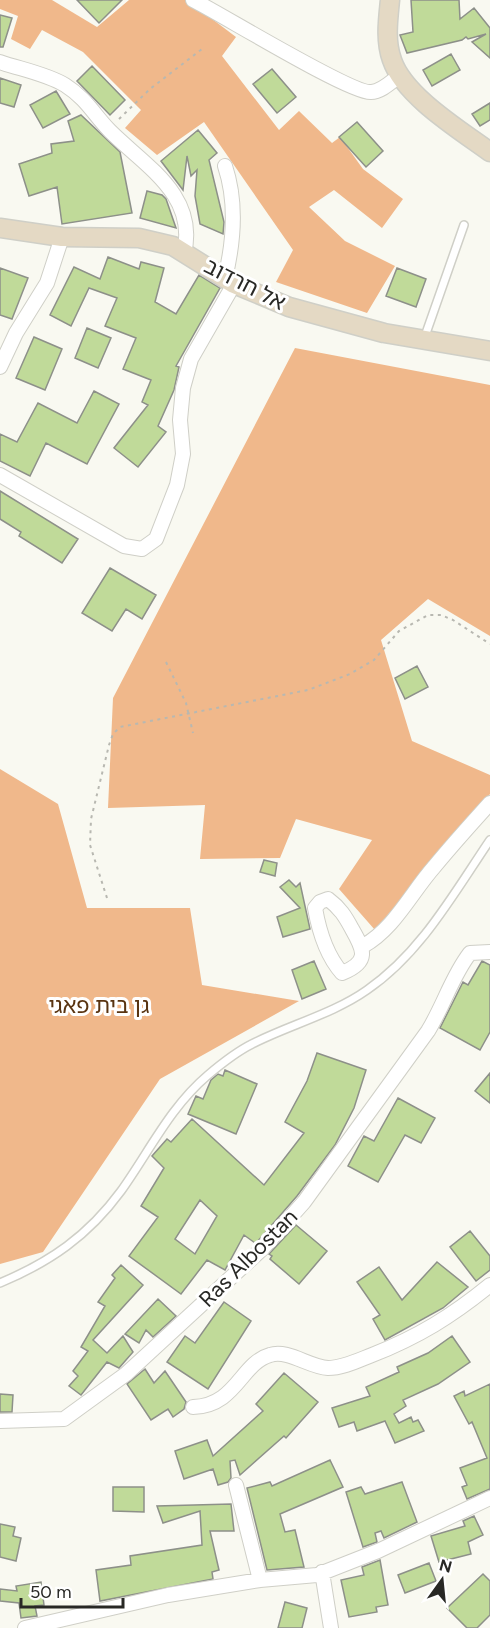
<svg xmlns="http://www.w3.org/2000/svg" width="490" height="1628" viewBox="0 0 490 1628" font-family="Figtree,'Noto Sans Hebrew',sans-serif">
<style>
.green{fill:#f0b88b}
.building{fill:#c0da99;stroke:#8d9089;stroke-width:1.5;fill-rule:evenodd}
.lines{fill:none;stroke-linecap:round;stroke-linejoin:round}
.lane-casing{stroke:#cfcfc7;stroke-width:10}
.street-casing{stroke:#cfcfc7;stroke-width:16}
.secondary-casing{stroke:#cfcfc7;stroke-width:21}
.path{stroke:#b8b8b1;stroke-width:2;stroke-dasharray:3 4.5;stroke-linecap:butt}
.lane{stroke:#fff;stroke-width:7}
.street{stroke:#fff;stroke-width:14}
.secondary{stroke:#e4d9c4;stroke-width:18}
.labels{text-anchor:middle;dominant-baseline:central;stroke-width:6;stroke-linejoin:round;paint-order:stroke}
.street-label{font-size:22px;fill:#282825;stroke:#fff}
.park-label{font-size:22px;fill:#593411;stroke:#fff}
</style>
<rect width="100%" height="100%" fill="#f9f9f1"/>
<path class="green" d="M0,0H52L97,27L129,0H187L236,37L222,56L279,130L299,111L332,143L340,137L363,169L403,199L382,228L334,190L309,207L345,241L395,266L367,313L276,282L293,250L204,122L157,155L125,128L141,110L83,52L42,30L30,49L11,39L18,16L0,9Z
M295,348L490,385V636L428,599L381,640L412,741L490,775V794L375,930L339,889L372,840L296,819L280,858L200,859L205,805L108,808L113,698Z
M0,769L58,804L87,908H190L202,985L299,1001L160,1079L43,1252L0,1264Z"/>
<path class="building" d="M77,0H122L99,23Z
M411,0H459L460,19L474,8L490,28V58L472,42L486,34L468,39L466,37L462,40L407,53L400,35L413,32Z
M0,15L12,18L3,47H0Z
M451,54L460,70L432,86L423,70Z
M92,66L125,100L110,115L77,81Z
M272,69L296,97L277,113L253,84Z
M0,78L21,85L14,107L0,103Z
M56,91L70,114L43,128L30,105Z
M490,103V120L480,126L472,114Z
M81,115L120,152L132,213L62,224L57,187L29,196L19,164L52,153L51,144L74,141L68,121Z
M357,122L383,151L366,167L339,137Z
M198,130L217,153L209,160L224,222L223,234L200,224L195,196L197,170L191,176L187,156L183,190L161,161Z
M147,191L162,195L166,199L176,228L140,218Z
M108,257L139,269L141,262L164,268L155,302L176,314L199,275L220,288L176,366L179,367L174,390L158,426L166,432L138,467L114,448L148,405L142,402L151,380L123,369L136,338L105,326L117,298L89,288L71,326L50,315L74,267L100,279Z
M0,268L28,278L12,319L0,315Z
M397,268L426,279L416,307L386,296Z
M87,328L111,338L98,368L75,358Z
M34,337L62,349L45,390L16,378Z
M94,391L119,404L87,464L46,443L30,476L0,461V434L17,442L38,403L77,423Z
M0,491L78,539L62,563L19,536L21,532L0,519Z
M110,568L156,595L142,619L126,609L112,631L82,613Z
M417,666L428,687L405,699L395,678Z
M264,860L277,863L275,876L260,872Z
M289,880L296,887L300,883L310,929L283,937L277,917L300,908L280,887Z
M314,961L326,989L302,999L292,970Z
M482,961L490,965V1032L480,1050L440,1028L463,982L468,985Z
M317,1053L366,1070L354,1108L335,1145L297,1196L257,1242L255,1243L244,1235L225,1270L207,1260L181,1294L129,1256L158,1217L141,1206L164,1168L152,1156L167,1139L171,1142L192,1119L264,1185L304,1133L285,1122L307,1081ZM200,1200L217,1216L195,1254L175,1239Z
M225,1070L257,1084L236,1134L188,1114L196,1096L203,1099L211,1080L218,1074L223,1076Z
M490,1073V1103L475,1091Z
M398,1098L435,1118L421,1143L405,1135L378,1182L348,1166L364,1136L374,1141Z
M296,1225L327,1251L299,1284L270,1259L272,1256L269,1254Z
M470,1231L490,1256V1270L476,1281L450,1247Z
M437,1262L468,1287L443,1308L385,1340L373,1319L380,1315L357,1282L379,1267L402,1300Z
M121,1265L143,1285L93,1340L107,1353L123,1336L133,1352L119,1368L107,1362L81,1395L69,1386L78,1376L73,1371L88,1351L81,1347L105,1306L98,1302L115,1278L112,1275Z
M158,1299L176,1316L153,1337L146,1330L139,1343L125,1334Z
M224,1302L251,1321L208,1389L167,1362L185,1336L195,1343Z
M452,1336L470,1362L438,1384L403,1400L406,1406L394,1414L399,1423L411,1417L413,1422L418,1420L424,1431L395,1443L385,1421L357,1431L354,1422L339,1427L332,1408L370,1396L366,1387L399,1372L397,1367L428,1353Z
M145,1369L154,1383L165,1371L186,1402L184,1409L173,1417L168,1409L151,1420L127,1384Z
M284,1373L318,1402L286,1438L284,1436L240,1475L235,1460L230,1461L231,1478L228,1482L218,1485L213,1469L184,1479L175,1451L207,1440L213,1456L263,1411L256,1404Z
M490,1384V1489L467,1499L462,1487L467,1485L460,1468L487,1458L472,1422L469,1424L454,1396L464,1391L465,1396Z
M0,1394L13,1395L12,1412H0Z
M330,1460L343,1487L280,1514L285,1532L295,1530L304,1567L267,1570L247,1488L270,1482L272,1486Z
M402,1482L417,1522L384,1538L381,1531L375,1533L377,1542L363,1547L346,1492L361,1487L365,1494Z
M113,1487H144V1512L113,1511Z
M231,1504L234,1531H210L219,1570L212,1572L213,1579L100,1601L96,1570L131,1565L130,1556L202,1545L200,1511L163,1523L157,1506Z
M474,1516L483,1535L468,1542L471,1554L439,1562L431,1536L465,1526L463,1521Z
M0,1524L15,1527L13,1536L21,1538L16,1561L0,1557Z
M380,1560L388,1605L376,1607L377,1612L349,1617L341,1580L364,1575L362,1567Z
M429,1563L436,1581L405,1593L398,1575Z
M483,1574L490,1581V1615L477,1628H467L447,1608Z
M41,1582L44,1605L35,1606L37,1616L21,1618L19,1603L0,1601V1589L17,1591L16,1586Z
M285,1602L307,1608L302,1628H278Z"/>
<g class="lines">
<defs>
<path id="lane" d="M424,339L464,225
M0,1283C50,1262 88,1236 121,1191C149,1152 170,1107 208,1075C221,1064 236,1052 252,1044C289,1025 333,1014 367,990C421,953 454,893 490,840"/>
<path id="street" d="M193,0C221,14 351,94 371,92C381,92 391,82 399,76
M0,62C20,69 47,74 65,85C87,99 94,115 110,131C145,166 198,195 184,253
M225,278C234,241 237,202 225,166
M0,367L16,333L47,283L62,237
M0,475L124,546L142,549L156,539L177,485L183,454L180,420L183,388L191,359L234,284
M328,899C340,908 345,916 352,929C364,950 370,962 342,973C326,955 319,931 315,908L320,902Z
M363,946C394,929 411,893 434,867C452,845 471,824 490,803
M193,1407C236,1406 241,1363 270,1355C288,1349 309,1367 328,1368C343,1368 359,1360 372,1355C418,1337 452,1316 490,1285
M0,1421L64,1419L126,1374L263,1248L304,1202L428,1031C444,1005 452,976 470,953L490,952
M236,1485L260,1580
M322,1572L331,1628
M25,1628L168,1595L260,1580L317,1575L378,1551L490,1498"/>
<path id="secondary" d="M390,0C388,20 385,41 392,60C404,96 460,130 490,152
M0,228L62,237L139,238L173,246L234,284L289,307L384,333L490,351"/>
</defs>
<use href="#lane" class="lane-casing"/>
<use href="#street" class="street-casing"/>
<use href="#secondary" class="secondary-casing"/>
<path class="path" d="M119,119L150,89L202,49
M166,662L186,703L193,733
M107,898L90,845L91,819L109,745L113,734L120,727L308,690L350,674L374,660L399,631L428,615H441L453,620L490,644"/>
<use href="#lane" class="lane"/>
<use href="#street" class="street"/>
<use href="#secondary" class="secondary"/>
</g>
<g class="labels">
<g class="street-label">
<text transform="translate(245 284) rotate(27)">אל חרדוב</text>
<text transform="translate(248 1258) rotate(-45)">Ras Albostan</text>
</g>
<g class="park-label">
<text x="99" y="1005">גן בית פאגי</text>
</g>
</g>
<g transform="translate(442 1580) rotate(15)" stroke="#ffffff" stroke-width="4.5" paint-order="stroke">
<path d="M0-4.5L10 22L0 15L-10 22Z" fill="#282825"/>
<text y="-9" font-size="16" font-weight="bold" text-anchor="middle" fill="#282825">N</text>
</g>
<path d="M21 1598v9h102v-9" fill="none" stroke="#282825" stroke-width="3"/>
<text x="30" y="1598" font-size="18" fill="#282825" stroke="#ffffff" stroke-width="4.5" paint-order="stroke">50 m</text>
</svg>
